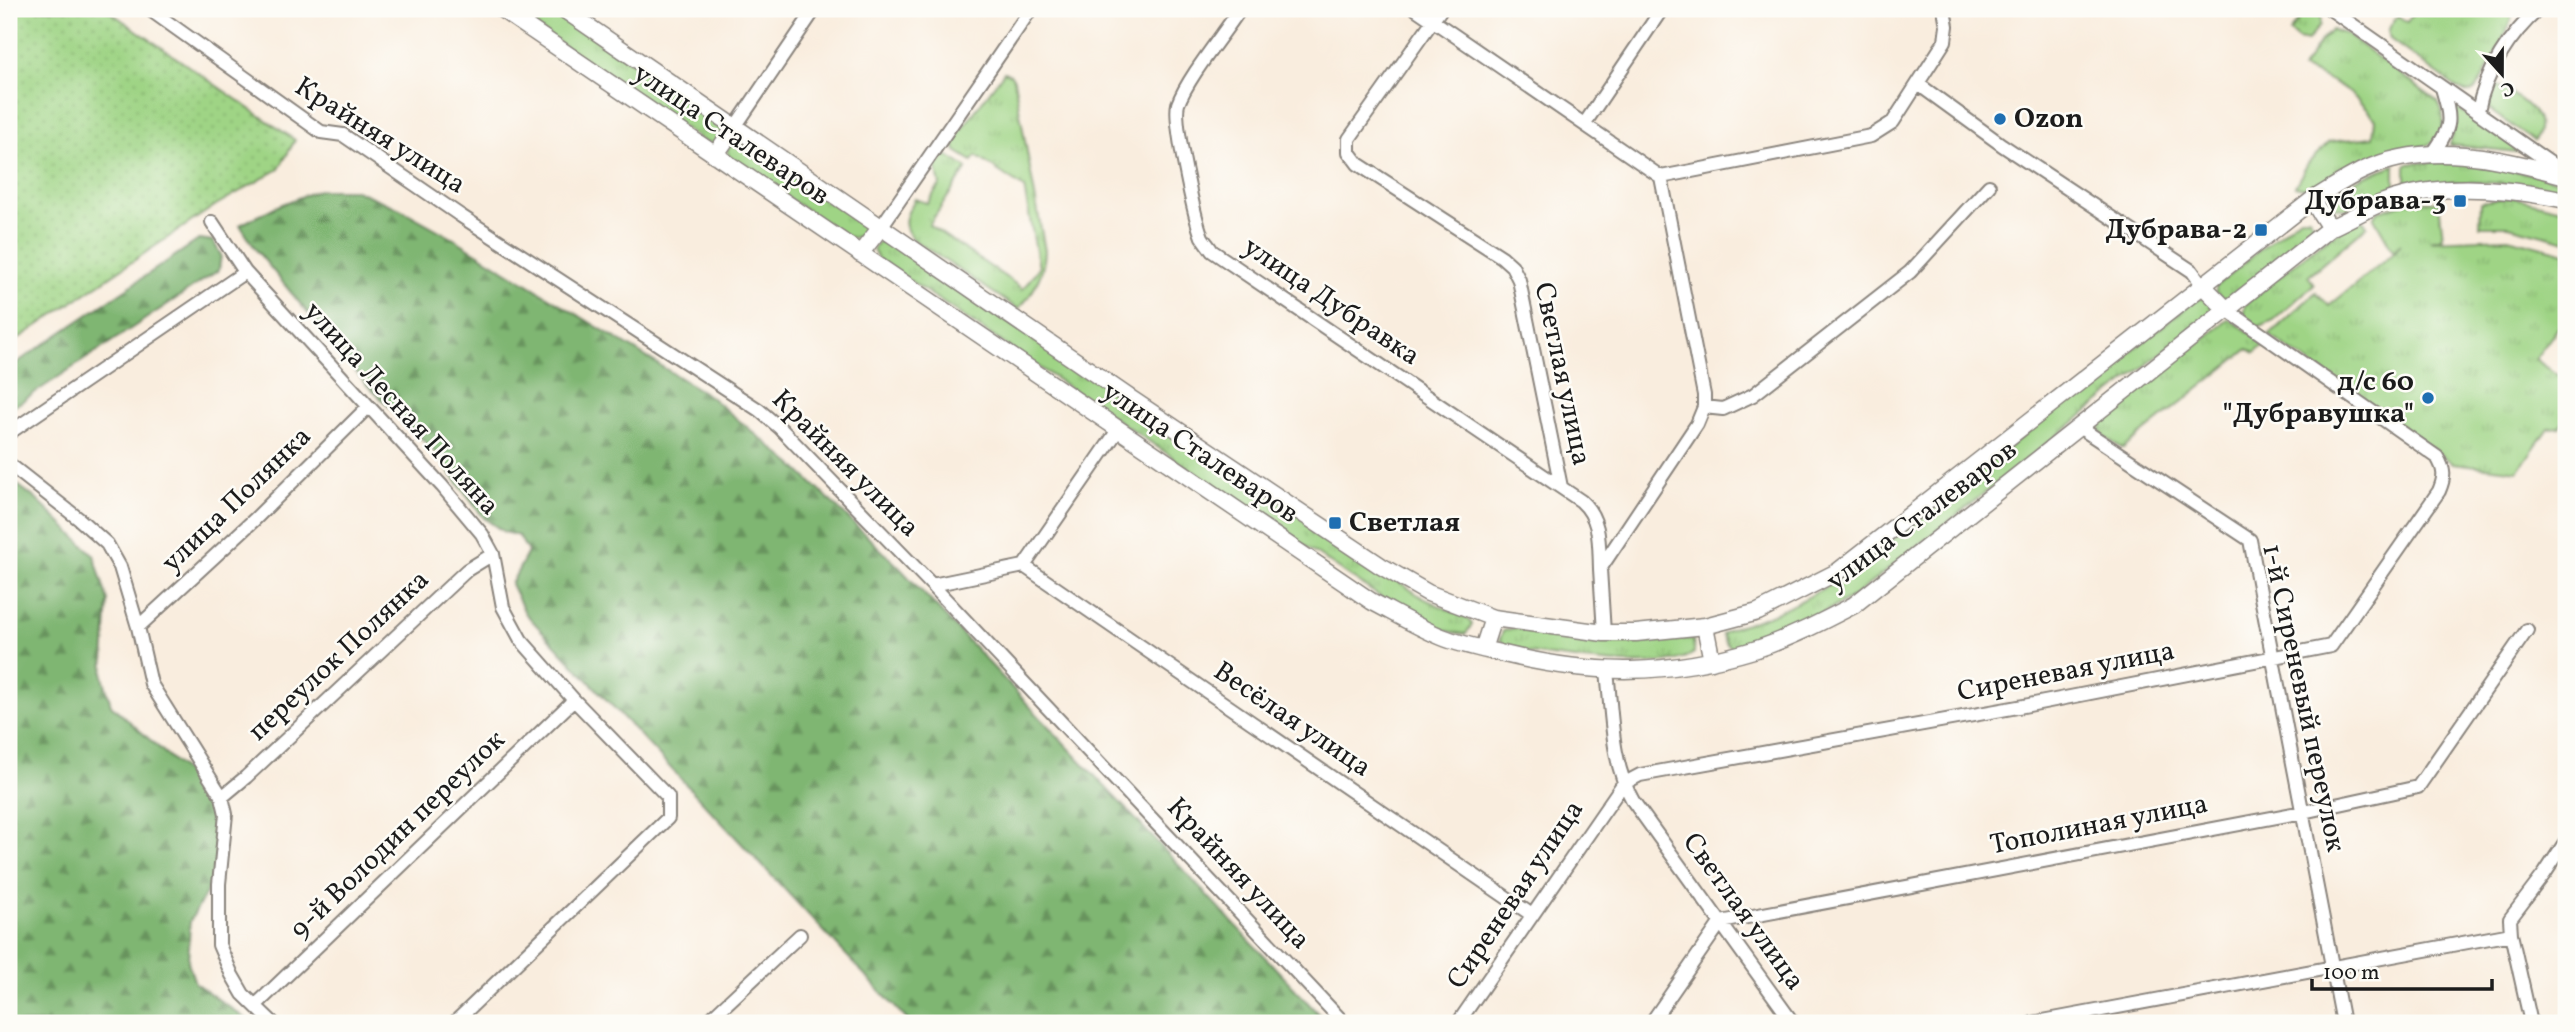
<svg xmlns="http://www.w3.org/2000/svg" width="2575" height="1032" viewBox="0 0 2575 1032" font-family="Vollkorn,serif">
<style>
.grass{fill:url(#grass-tufts);stroke:#5e7850;stroke-width:2}
.forest{fill:url(#forest-firs);stroke:#4e6947;stroke-width:2}
.garden{fill:url(#garden-dots);stroke:#5e7850;stroke-width:2}
.lines{fill:none;stroke-linecap:round;stroke-linejoin:round}
.minor-casing{stroke:#8a847d;stroke-width:16}
.major-casing{stroke:#8a847d;stroke-width:19}
.minor{stroke:#fff;stroke-width:12}
.major{stroke:#fff;stroke-width:16}
.poi-dot{fill:#1f6fb2;stroke:#fdfcf7;stroke-width:2.5}
.labels{text-anchor:middle;dominant-baseline:central;stroke-width:5;stroke-linejoin:round;paint-order:stroke}
.poi-label{font-size:28px;font-weight:bold;fill:#1c1c1c;stroke:#fdfcf7;text-anchor:end}
.street-label{font-size:28px;fill:#1c1c1c;stroke:#fdfcf7}
</style>
<defs>
<pattern id="grass-tufts" width="24" height="20" patternUnits="userSpaceOnUse" patternTransform="scale(1.75)"><rect width="24" height="20" fill="#9fd485"/><path d="M3 7l-1-3M5 7V3M7 7l1-3M15 17l-1-3M17 17v-4M19 17l1-3" fill="none" stroke="#88b572"/></pattern>
<pattern id="forest-firs" width="22" height="20" patternUnits="userSpaceOnUse" patternTransform="scale(1.75)"><rect width="22" height="20" fill="#7fb672"/><path d="M5 1l3.5 6h-7zM16 11l3.5 6h-7z" fill="#67935d"/></pattern>
<pattern id="garden-dots" width="8" height="8" patternUnits="userSpaceOnUse" patternTransform="scale(1.75)"><rect width="8" height="8" fill="#9fd485"/><path d="M2 2h.1M6 6h.1" fill="none" stroke="#88b572" stroke-width="1.8" stroke-linecap="round"/></pattern>
</defs>
<rect width="100%" height="100%" fill="#fdfcf7"/>
<filter id="ink" filterUnits="userSpaceOnUse"><feTurbulence type="fractalNoise" baseFrequency=".0143" numOctaves="2"/><feDisplacementMap in="SourceGraphic" scale="14" xChannelSelector="R" yChannelSelector="G"/><feConvolveMatrix kernelMatrix="1 2 1 2 8 2 1 2 1" color-interpolation-filters="sRGB"/></filter>
<filter id="wash" filterUnits="userSpaceOnUse"><feTurbulence type="fractalNoise" baseFrequency=".00686" numOctaves="4" result="noise"/><feDisplacementMap in="SourceGraphic" scale="28" xChannelSelector="R" yChannelSelector="G"/><feGaussianBlur stdDeviation="1.57" result="paint"/><feColorMatrix in="noise" values="0 0 0 0 0 0 0 0 0 0 0 0 0 0 0 0 0 1.4 0 .05"/><feComposite in="paint" operator="in"/></filter>
<g filter="url(#wash)">
<rect width="100%" height="100%" fill="#f9edde"/>
<path class="grass" d="M510,9H553L720,122L725,132L715,144L703,141Z
M2291,9H2311L2321,17L2320,25L2307,41L2298,39L2290,32L2301,16Z
M2417,9H2513C2514,22 2483,80 2473,92L2467,93L2457,88L2390,39C2386,29 2391,25 2398,16L2407,22Z
M2332,30L2346,34L2438,102C2445,113 2445,128 2437,138C2428,150 2404,147 2390,151C2362,159 2336,174 2311,190L2295,186L2308,163L2329,142L2373,137L2375,119C2350,89 2338,82 2302,69L2320,42Z
M1004,72L1011,75L1014,80L1045,251C1044,273 1034,294 1018,309L914,240C899,225 906,214 915,199L927,203L940,185L936,167L945,154L967,168L929,225L1023,289L1039,267L1024,188L976,156L972,161L956,151L953,141Z
M2492,85C2503,85 2533,107 2537,118C2540,125 2537,135 2534,141L2495,114L2485,105L2488,88Z
M2452,105L2511,143L2517,152L2450,145L2455,120Z
M743,138L859,220L864,227L861,236L852,238L844,235L729,158L727,150L733,140Z
M2433,162C2479,163 2520,170 2564,182L2566,184V193C2510,183 2463,177 2406,187V164Z
M2395,165V190L2347,209L2335,207L2332,201C2344,180 2373,173 2395,165Z
M2511,197L2566,210V241L2509,226H2480L2481,202Z
M2411,201L2439,202L2443,238L2429,241L2508,238L2566,253V317L2535,359L2566,381V419L2560,427L2548,428L2518,471L2453,463L2269,335L2316,292L2329,306L2395,252L2401,244L2393,251L2374,218L2378,211Z
M2300,217H2309L2313,224L2311,233L2228,301L2216,292V286Z
M2360,220L2364,221L2367,226L2308,276L2314,284L2274,320L2258,327L2243,316L2245,305C2282,276 2317,240 2360,220Z
M879,241L890,242L1423,598L1466,618L1472,624L1466,634C1437,633 1407,613 1382,598L878,259L873,249Z
M2207,298L2213,305L2211,314L1853,597C1814,618 1775,638 1733,648L1726,643L1722,634C1735,624 1748,624 1763,618C1796,605 1830,586 1859,566L2197,299Z
M2229,319L2266,343L2255,353L2248,349L2123,449L2101,435L2100,424L2103,419Z
M1514,628C1552,636 1590,641 1628,641C1649,640 1674,632 1693,640L1694,653C1661,676 1549,655 1508,650L1500,639L1503,631Z"/>
<path class="forest" d="M318,190H356L400,209L456,240L708,395L793,465L898,566L1327,1023H910L525,613L511,584L528,552L519,536L504,532L484,518L432,449L366,384L256,250L240,225L275,207Z
M200,239L213,241L221,255L219,270L9,410V368Z
M9,478L36,499L94,555L108,601L103,676L111,705L185,771L222,821L217,866L205,895L190,921L188,962L195,983L252,1023H9Z"/>
<path class="garden" d="M9,9H106L295,140L279,169L216,205L9,345Z"/>
</g>
<g filter="url(#ink)">
<g class="lines">
<defs>
<path id="minor" d="M149,9L321,132L343,135L461,216L759,410L780,428L932,585L1344,1023
M1240,9C1223,35 1188,77 1178,104C1173,121 1195,219 1202,237C1205,242 1209,246 1212,251L1581,501C1601,519 1599,543 1600,569
M1416,9L1661,177L1704,395V407L1697,424L1600,569L1604,633
M1441,9L1349,139V152L1358,164L1502,257L1512,266L1519,280L1561,487
M2330,9L2566,174
M1918,84L2002,145L2192,271L2204,287
M2478,111C2485,73 2510,34 2539,9
M1585,123L1662,9
M735,127L815,9
M2433,153C2453,126 2451,119 2442,88
M1661,177L1871,136L1893,122L1945,41L1947,26L1944,9
M212,222L245,272L442,486L482,534L493,554L503,607L521,640L574,700L668,797V818L454,1023
M881,227L1031,9
M1704,407L1723,409L1753,395L1910,272L1989,186
M2079,427L2250,540L2343,1023
M9,433L245,272
M9,464L79,519L107,544L120,567L138,627L151,684L222,797L226,814L219,884V945L232,975L243,994L273,1023
M1024,566L1532,915
M932,585L1024,566L1118,430
M138,627L254,520L368,407
M1607,671C1612,714 1611,763 1633,801L1793,1023
M222,797L246,777L467,570L493,554
M2511,934L2531,1023
M256,1005L574,700
M706,1023L800,935
M1458,1023L1623,784L1640,775L2029,705L2331,646L2439,491C2445,477 2445,470 2437,457L2227,310
M1651,1023L1721,922L2303,812L2418,787L2527,630
M2032,1023L2511,934L2510,919L2545,873L2566,841"/>
<path id="major" d="M501,9L1371,601C1394,613 1417,627 1442,637C1462,645 1483,649 1504,654C1594,676 1668,676 1757,649C1791,638 1823,621 1854,605L2330,228C2348,220 2366,209 2384,202C2441,181 2508,188 2566,200
M563,9L1130,398L1381,566L1428,593L1493,618L1604,633H1636L1705,626L1758,612L1837,572L2312,200C2329,190 2346,178 2364,170C2428,140 2501,158 2566,176
M715,155L735,127
M2312,200L2330,228
M860,254L881,227
M2204,287L2227,310
M1705,626L1712,661
M1483,649L1493,618"/>
</defs>
<use href="#minor" class="minor-casing"/>
<use href="#major" class="major-casing"/>
<use href="#minor" class="minor"/>
<use href="#major" class="major"/>
</g>
</g>
<g class="poi-dot">
<circle cx="2000" cy="119" r="7"/>
<rect x="2453" y="194" width="14" height="14" rx="3.5"/>
<rect x="2254" y="223" width="14" height="14" rx="3.5"/>
<circle cx="2428" cy="398" r="7"/>
<rect x="1328" y="516" width="14" height="14" rx="3.5"/>
</g>
<g class="labels">
<g class="poi-label">
<text x="2014" y="119" text-anchor="start">Ozon</text>
<text x="2446" y="201">Дубрава-3</text>
<text x="2247" y="230">Дубрава-2</text>
<text x="2414" y="382">д/с 60<tspan x="2414" dy="32">"Дубравушка"</tspan></text>
<text x="1349" y="523" text-anchor="start">Светлая</text>
</g>
<g class="street-label">
<text transform="translate(731 135) rotate(34)">улица Сталеваров</text>
<text transform="translate(380 136) rotate(32)">Крайняя улица</text>
<text transform="translate(1331 302) rotate(34)">улица Дубравка</text>
<text transform="translate(1562 374) rotate(78)">Светлая улица</text>
<text transform="translate(401 409) rotate(48)">улица Лесная Поляна</text>
<text transform="translate(1200 453) rotate(34)">улица Сталеваров</text>
<text transform="translate(845 464) rotate(45)">Крайняя улица</text>
<text transform="translate(237 500) rotate(-44)">улица Полянка</text>
<text transform="translate(1922 516) rotate(-37)">улица Сталеваров</text>
<text transform="translate(339 656) rotate(-43)">переулок Полянка</text>
<text transform="translate(2066 672) rotate(-11)">Сиреневая улица</text>
<text transform="translate(2303 698) rotate(78)">1-й Сиреневый переулок</text>
<text transform="translate(1292 720) rotate(34)">Весёлая улица</text>
<text transform="translate(2099 825) rotate(-11)">Тополиная улица</text>
<text transform="translate(398 835) rotate(-44)">9-й Володин переулок</text>
<text transform="translate(1238 874) rotate(47)">Крайняя улица</text>
<text transform="translate(1516 895) rotate(-56)">Сиреневая улица</text>
<text transform="translate(1743 912) rotate(54)">Светлая улица</text>
</g>
</g>
<rect width="2575" height="1032" fill="none" stroke="#fdfcf7" stroke-width="35"/>
<g transform="translate(2502 74) rotate(159)" stroke="#fdfcf7" stroke-width="5" paint-order="stroke">
<path d="M0-5L12 26L0 18L-12 26Z" fill="#1c1c1c"/>
<text y="-10" font-size="19" font-weight="bold" text-anchor="middle" fill="#1c1c1c">С</text>
</g>
<path d="M2312 979v10h180v-10" fill="none" stroke="#1c1c1c" stroke-width="3.5"/>
<text x="2323" y="979" font-size="21" fill="#1c1c1c" stroke="#fdfcf7" stroke-width="5" paint-order="stroke">100 m</text>
</svg>
